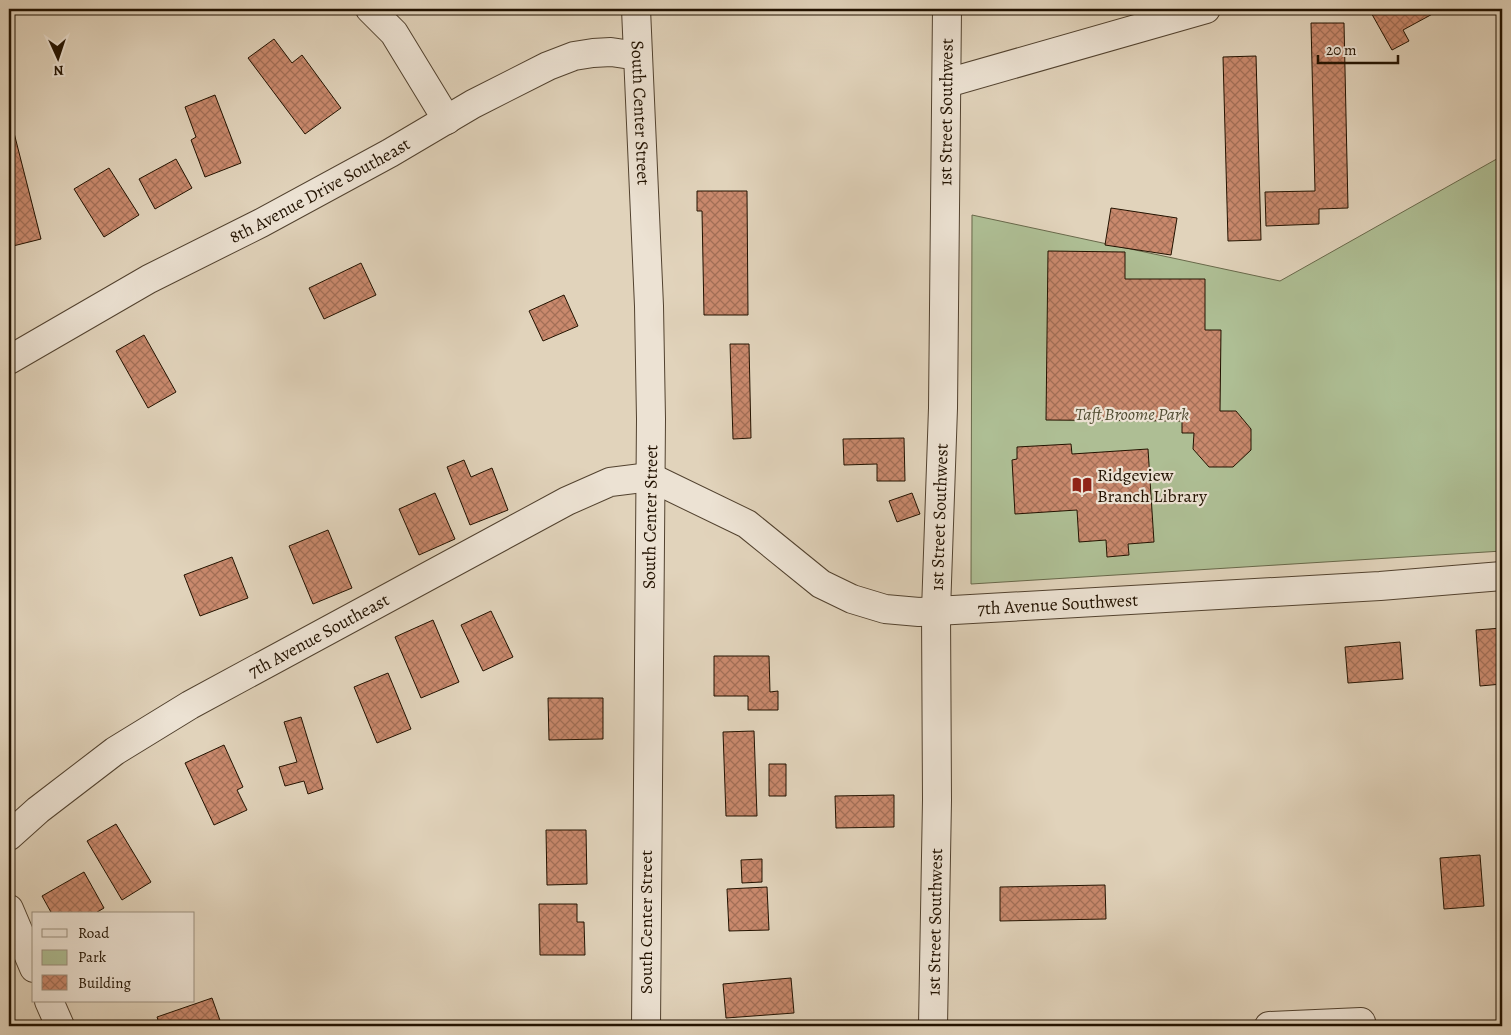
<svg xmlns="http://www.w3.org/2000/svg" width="1511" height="1035" viewBox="0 0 1511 1035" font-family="Alegreya,serif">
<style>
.park{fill:#aebe94;stroke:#68684a}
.building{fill:url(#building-cross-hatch);stroke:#221200}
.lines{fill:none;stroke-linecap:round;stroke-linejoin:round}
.minor-casing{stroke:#52422f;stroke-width:30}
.minor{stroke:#ece2d3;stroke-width:28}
.labels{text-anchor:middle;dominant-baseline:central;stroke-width:4.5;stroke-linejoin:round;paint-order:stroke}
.street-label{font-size:18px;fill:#221200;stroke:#ece2d3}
.park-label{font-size:18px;font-style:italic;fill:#534e34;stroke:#ece2d3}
.poi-label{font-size:18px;fill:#221200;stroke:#ece2d3;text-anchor:start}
</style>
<defs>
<pattern id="building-cross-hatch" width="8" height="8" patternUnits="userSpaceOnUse" patternTransform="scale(1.25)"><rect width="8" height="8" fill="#c9896d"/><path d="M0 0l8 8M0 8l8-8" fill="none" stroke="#a36f57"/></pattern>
</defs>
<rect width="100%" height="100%" fill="#e1d3bb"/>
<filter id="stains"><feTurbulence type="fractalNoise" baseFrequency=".004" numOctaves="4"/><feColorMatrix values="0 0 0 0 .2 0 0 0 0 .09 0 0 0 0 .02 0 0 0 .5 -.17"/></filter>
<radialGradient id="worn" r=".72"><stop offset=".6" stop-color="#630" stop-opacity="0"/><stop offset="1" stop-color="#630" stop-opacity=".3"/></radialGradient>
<path class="park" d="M1502,156V551L971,584L972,215L1280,281Z"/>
<path class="building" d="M1369,9H1437L1438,11L1403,30L1409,41L1392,50Z
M1311,23H1344L1348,208L1319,209V224L1266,226L1265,192L1315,191Z
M274,39L292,63L302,55L341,108L305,134L248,58Z
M1256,56L1261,240L1228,241L1223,57Z
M215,95L241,163L205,177L191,140L196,137L185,107Z
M11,121L41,239L9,247V122Z
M176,159L192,188L155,209L139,179Z
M109,168L139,215L104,237L74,189Z
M697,191H747L748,315H704L702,211H697Z
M1111,208L1177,218L1171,255L1105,245Z
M1048,251L1125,252V279H1205V330H1221L1220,411H1236L1251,429V450L1233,467H1209L1193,449L1194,433H1182V421L1046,420Z
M361,263L376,295L324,319L309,288Z
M564,295L578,326L543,341L529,311Z
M144,335L176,392L148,408L116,351Z
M730,344H749L751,438L733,439Z
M904,438L905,481H877V464L844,465L843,439Z
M1071,444L1072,454L1148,449L1154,542L1128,544L1129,555L1107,557L1106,540L1079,542L1077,510L1015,514L1012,460L1017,459V447Z
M464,460L471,477L492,468L508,510L470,525L447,467Z
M435,493L455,539L419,555L399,509Z
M912,493L920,514L897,522L889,501Z
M328,530L352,588L313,604L289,546Z
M232,557L248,598L200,616L184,575Z
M491,611L513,657L483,671L461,625Z
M433,620L459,682L421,698L395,637Z
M1502,628V684L1480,686L1476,630Z
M1400,642L1403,679L1348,683L1345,647Z
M714,656H769L770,692L778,691V710H748V696H714Z
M388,673L411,729L377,743L354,687Z
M548,698H603V739L549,740Z
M301,717L323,789L308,794L304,781L285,786L279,767L297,762L284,722Z
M754,731L757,816H726L723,732Z
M224,745L243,787L237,790L247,810L214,825L185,763Z
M769,764H786V796H769Z
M894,795V827L836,828L835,796Z
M116,824L151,882L122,900L87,841Z
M546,830H586L587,884L547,885Z
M1480,855L1484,906L1444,909L1440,858Z
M762,859V882L742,883L741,860Z
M84,872L104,908L94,914H52L42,896Z
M1105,885L1106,919L1000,921V887Z
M767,887L769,930L729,931L727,889Z
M539,904H577V922H584L585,955H540Z
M791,978L794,1013L726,1018L723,984Z
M212,998L222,1026H160L157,1017Z"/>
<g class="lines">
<defs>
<g id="minor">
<path d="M370,9L394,33L447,120"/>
<path id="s1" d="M636,9L649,306L651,419L646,1026"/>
<path d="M947,83L1206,9"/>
<path id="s2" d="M9,360L149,279L261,223L390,153L473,104L548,66L574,56L593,53L611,52L638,56"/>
<path id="s3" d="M9,836L38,810L115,751L190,705L567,501L610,482L650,477L747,524L821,584L852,599L885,609L919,612L936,611L1380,586L1502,576"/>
<path d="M9,909L34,968"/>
<path d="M49,1001L60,1026"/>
<path id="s4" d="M933,1026L937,800L936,611L943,408L947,9"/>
<path d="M1269,1026L1361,1022V1026"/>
</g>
</defs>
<use href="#minor" class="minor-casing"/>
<use href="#minor" class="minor"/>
</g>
<defs>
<symbol id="library-bare" viewBox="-9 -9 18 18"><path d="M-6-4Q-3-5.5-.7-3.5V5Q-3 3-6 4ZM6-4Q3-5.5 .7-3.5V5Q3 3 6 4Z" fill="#8f2418" stroke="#ece2d3" stroke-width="2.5" paint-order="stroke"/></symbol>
</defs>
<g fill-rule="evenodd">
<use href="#library-bare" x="1068" y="471" width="28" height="28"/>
</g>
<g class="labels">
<g class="street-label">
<text stroke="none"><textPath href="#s1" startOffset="104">South Center Street</textPath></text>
<text stroke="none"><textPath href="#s4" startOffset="914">1st Street Southwest</textPath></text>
<text stroke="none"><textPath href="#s2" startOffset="354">8th Avenue Drive Southeast</textPath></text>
<text transform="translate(650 517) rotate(-89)">South Center Street</text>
<text stroke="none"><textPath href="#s4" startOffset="509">1st Street Southwest</textPath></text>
<text stroke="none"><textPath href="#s3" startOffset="1185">7th Avenue Southwest</textPath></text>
<text stroke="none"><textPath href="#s3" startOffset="370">7th Avenue Southeast</textPath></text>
<text transform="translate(646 922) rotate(-90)">South Center Street</text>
<text stroke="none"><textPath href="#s4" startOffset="104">1st Street Southwest</textPath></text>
</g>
<g class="park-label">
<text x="1132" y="414">Taft Broome Park</text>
</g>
<g class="poi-label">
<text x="1097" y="475">Ridgeview<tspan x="1097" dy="21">Branch Library</tspan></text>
</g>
</g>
<rect width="1511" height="1035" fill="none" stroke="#e1d3bb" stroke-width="30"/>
<rect x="10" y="10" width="1491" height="1015" fill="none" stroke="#221200" stroke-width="2.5"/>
<rect x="15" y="15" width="1481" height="1005" fill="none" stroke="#221200"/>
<rect x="32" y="912" width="162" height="90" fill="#ece2d3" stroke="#9b8f7f"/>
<rect x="42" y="929" width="25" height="8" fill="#ece2d3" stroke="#9b8f7f"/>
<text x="78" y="938" font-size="15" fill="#221200">Road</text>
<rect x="42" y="950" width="25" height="15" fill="#aebe94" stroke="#9b8f7f"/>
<text x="78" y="962" font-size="15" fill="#221200">Park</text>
<rect x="42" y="975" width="25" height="15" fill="url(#building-cross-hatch)" stroke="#9b8f7f"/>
<text x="78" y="988" font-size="15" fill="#221200">Building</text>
<g transform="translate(58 58) rotate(177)" stroke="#ece2d3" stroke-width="4" paint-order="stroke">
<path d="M0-4L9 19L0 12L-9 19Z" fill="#221200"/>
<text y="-8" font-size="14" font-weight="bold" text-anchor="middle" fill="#221200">N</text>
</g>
<path d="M1318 55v8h80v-8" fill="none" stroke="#221200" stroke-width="2.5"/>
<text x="1326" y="55" font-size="15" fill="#221200" stroke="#ece2d3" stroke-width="4" paint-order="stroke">20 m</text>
<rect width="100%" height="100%" filter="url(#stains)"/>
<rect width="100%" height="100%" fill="url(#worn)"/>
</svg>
